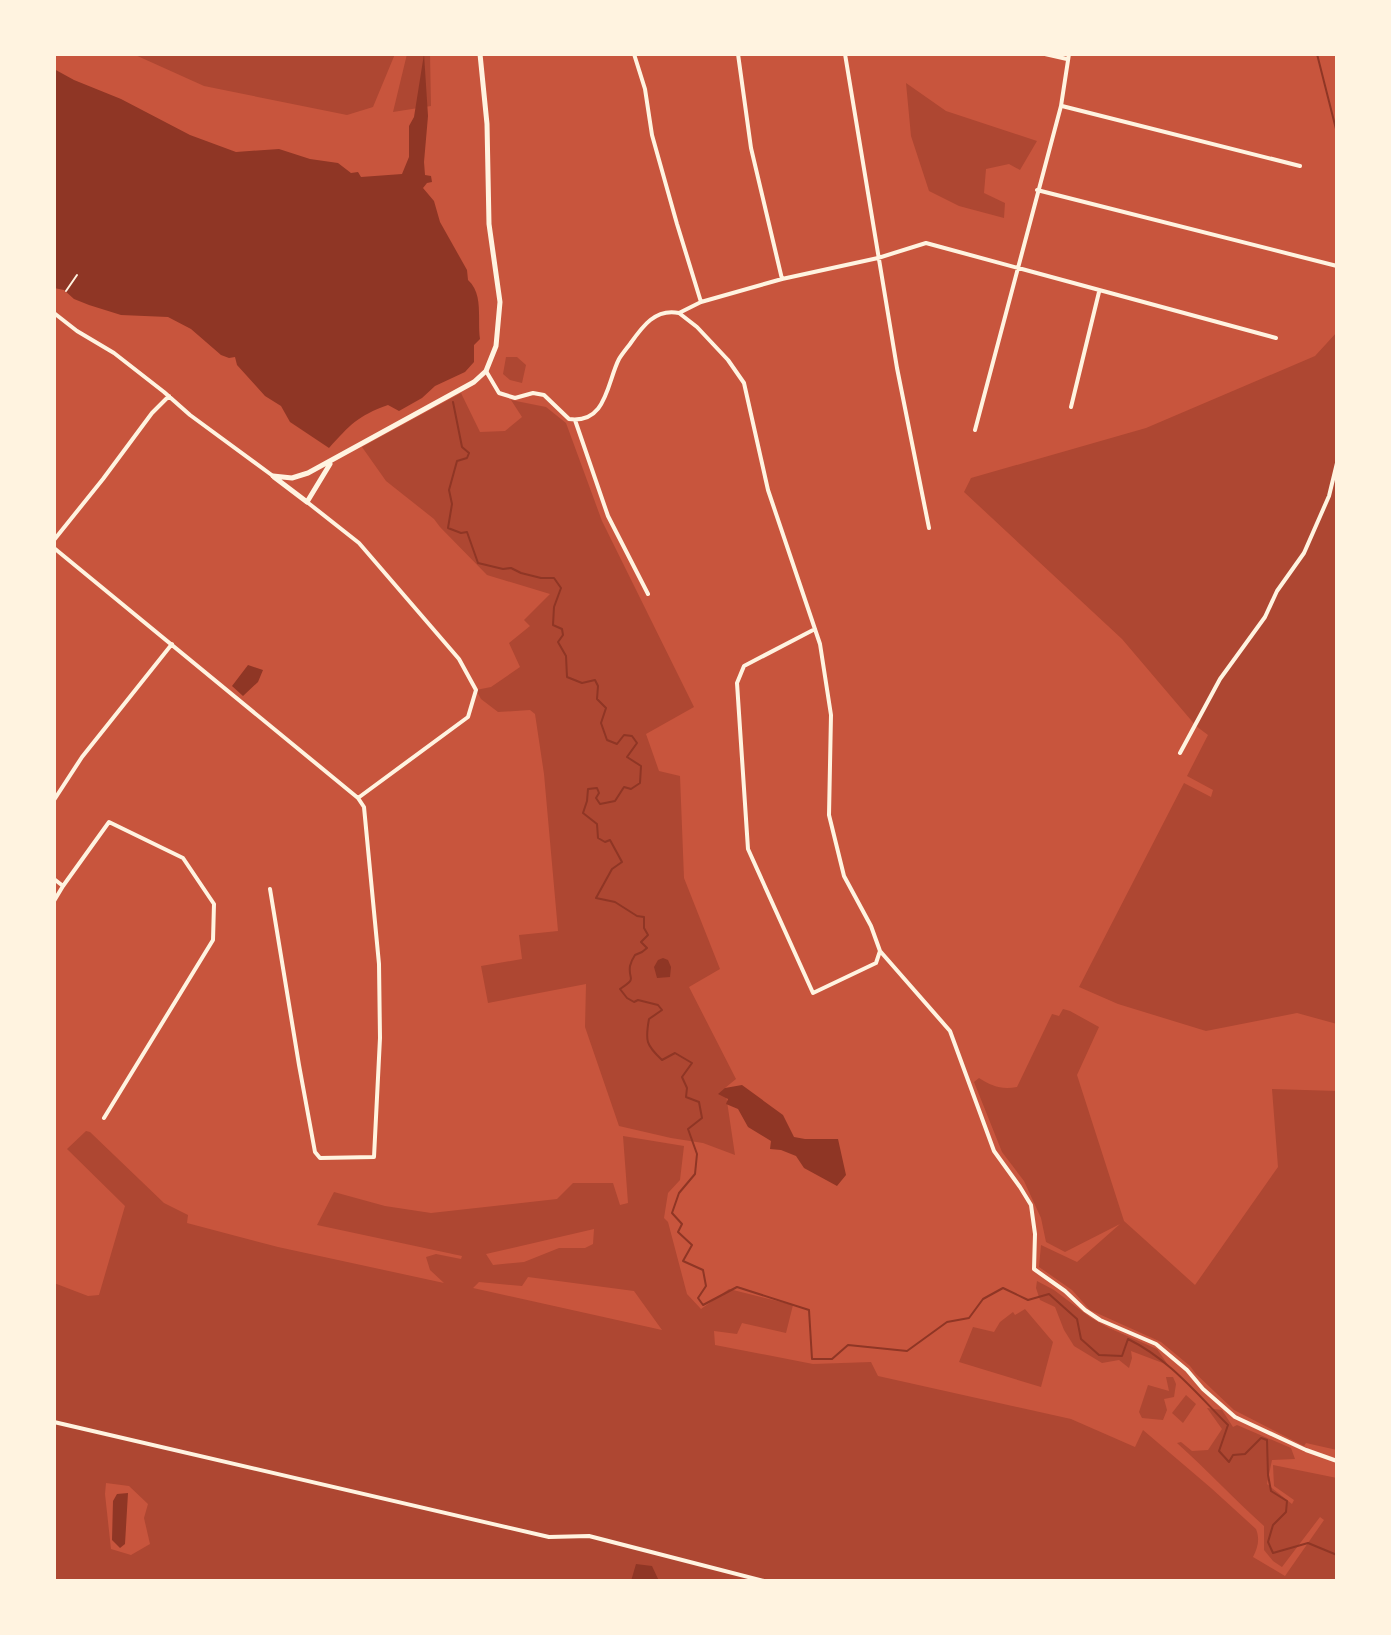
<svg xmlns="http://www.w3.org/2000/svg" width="1391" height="1635" viewBox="0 0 1391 1635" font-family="Ubuntu,sans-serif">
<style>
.green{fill:#ae4732;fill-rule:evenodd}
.water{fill:#8f3625}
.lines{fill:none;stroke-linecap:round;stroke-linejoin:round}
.stream{stroke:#8f3625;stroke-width:2}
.path{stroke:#fff3e0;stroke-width:2}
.minor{stroke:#fff3e0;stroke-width:4}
.tertiary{stroke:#fff3e0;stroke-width:5}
</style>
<rect width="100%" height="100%" fill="#c8553d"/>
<path class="green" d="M133,54H395L373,107L347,115L204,86Z
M407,54H430L431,106L393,112Z
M906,83L946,111L1037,141L1020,170L1009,164L986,169L984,193L1005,203L1004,218L959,206L929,191L911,136Z
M1337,332V1024L1297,1013L1206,1031L1118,1004L1079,987L1184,783L1211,797L1213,790L1187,776L1208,735L1196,726L1122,639L964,492L971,478L1146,428L1315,356Z
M506,357H517L526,365L522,383L510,380L503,374Z
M461,393L480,432L505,431L522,417L511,400L546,407L566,423L602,521L694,707L646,734L659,771L680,776L684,878L720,969L689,987L736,1079L725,1088L735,1155L703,1143L671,1138L619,1126L585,1027L586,984L488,1003L481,966L522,959L519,935L558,931L544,774L535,714L530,710L498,712L481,699L476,690L491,687L520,667L509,643L530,626L524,620L550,594L487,575L440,527L434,519L386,481L362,447Z
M1063,1009L1070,1011L1099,1027L1077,1075L1124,1221L1195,1285L1278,1167L1272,1089L1337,1091V1450L1306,1443L1304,1446L1234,1410L1196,1374L1190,1366L1161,1342L1090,1310L1072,1290L1039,1267L1041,1245L1077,1262L1120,1224L1065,1252L1046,1242L1041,1218L1024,1181L1002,1152L974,1082L979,1078C992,1086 1001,1090 1017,1087L1052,1014L1059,1016Z
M86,1131L90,1132L164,1203L188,1215L187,1223L278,1247L444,1283L430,1270L426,1257L436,1254L461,1259L462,1256L317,1225L334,1192L385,1206L431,1213L557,1199L573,1183H613L620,1205L628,1203L623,1136L684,1146L680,1180L668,1193L664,1218L668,1222L687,1294L701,1309L729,1289L793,1305L786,1333L742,1323L737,1334L714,1331L715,1345L813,1364L871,1362L878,1376L1071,1419L1135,1447L1143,1430L1211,1488L1256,1529C1260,1539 1258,1547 1253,1557L1285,1576L1324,1520L1320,1517L1282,1567L1273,1561L1264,1550V1526C1234,1499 1207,1470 1177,1443L1181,1442L1192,1451L1208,1450L1222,1429L1207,1408L1222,1410L1233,1427L1237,1425L1291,1448L1295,1459L1272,1460L1267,1484L1292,1504L1294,1500L1274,1486L1273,1465L1337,1478V1581H54V1283L88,1296L99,1295L125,1206L67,1149ZM594,1229L593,1244L585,1248H559L524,1262L493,1265L486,1254ZM528,1277L634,1291L662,1330L473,1288L479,1282L522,1286ZM106,1483L129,1486L148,1504L144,1518L150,1544L131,1555L111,1549L105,1494Z
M1037,1281L1054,1290L1091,1318L1109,1328L1157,1349L1168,1365L1131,1351L1132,1358L1129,1368L1119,1360L1102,1363L1074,1346L1064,1330L1055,1307L1040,1300L1036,1288Z
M1025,1309L1053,1342L1041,1387L959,1362L973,1327L994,1332L1000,1322L1013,1312L1015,1315Z
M1166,1377H1173L1176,1384L1174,1397L1164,1399L1167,1410L1163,1420L1142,1418L1139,1412L1148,1385L1169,1391Z
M1186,1395L1196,1404L1183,1423L1172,1413Z"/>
<path class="water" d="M424,54L428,116L424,162L425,175L431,176L432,182L427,183L423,188L434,201L440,222L467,270L468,280C484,294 477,320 480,339L474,345V362L465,372L435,386L422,398L399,411L388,405C357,416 350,425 329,448L290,422L281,406L265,396L237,365L235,357L229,358L221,355L191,329L168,317L121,315L89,305L74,299L64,290L54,288V69L74,80L121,99L190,135L236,152L279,149L310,159L338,163L351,173L358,172L361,177L402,174L409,157V126L414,117Z
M248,665L263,670L258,682L243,696L232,686Z
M663,958L668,960L671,967L670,977L657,978L654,967L658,960Z
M742,1085L783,1115L794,1137L805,1139H838L846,1175L837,1186L804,1168L796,1156L781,1150L770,1149L771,1141L748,1127L738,1109L726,1104L728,1099L718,1094L725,1088Z
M128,1493L125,1544L120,1548L112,1540L113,1501L117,1494Z
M636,1564L652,1566L659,1581H631Z"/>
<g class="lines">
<path class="stream" d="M1317,54L1337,133
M453,402L462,447L469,453L467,458L457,461L449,490L452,504L448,528L461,533L467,532L478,563L503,569L511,568L521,573L541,578H554L561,588L554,607L553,625L562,629L563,635L558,642L566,656L567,677L582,683L595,680L598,686L597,699L606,708L601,723L607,740L617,744L624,735L632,736L637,743L627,757L641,766L640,783L631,789L624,787L615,801L600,804L596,798L599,793L597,788L588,789L587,801L583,813L597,824L598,838L605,842L610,840L622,862L612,869L596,898L615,902L637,916L644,917V928L648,935L641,942L647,948L642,952L635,955C633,958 631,962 630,966C628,981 638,977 620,989L627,998L634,1002L638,1000L658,1005L662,1010L649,1019C645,1041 646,1045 662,1060L675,1053L692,1063L682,1077L687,1088L686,1097L699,1102L702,1118L688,1129L697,1154L695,1174L679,1193L672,1213L682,1224L678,1232L692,1245L683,1261L703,1270L706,1286L698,1298L703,1305L737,1287L809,1310L812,1359H832L848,1345L907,1351L947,1322L969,1318L983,1299L1003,1288L1028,1300L1049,1294L1077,1319L1081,1339L1099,1355L1122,1356L1128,1339C1169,1359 1197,1394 1228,1425L1219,1451L1229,1462L1233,1455L1245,1454L1261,1438L1267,1440L1268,1475L1271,1491L1287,1501L1286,1512L1273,1525L1268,1542L1273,1553L1308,1543L1337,1555"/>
<path class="path" d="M66,291L77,275"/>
<path class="minor" d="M634,54L645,89L652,135L677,224L701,302L679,313
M738,54L751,148L782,279
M845,54L897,368L929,528
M1045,54L1067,59
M1062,106L1300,166
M1037,190L1337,266
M701,302L782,279L878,258L926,243L1276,338
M54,313L77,331L114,353L164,392L190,415L273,476
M679,313L697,327L728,360L744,383L768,490L820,644L831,715L829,815L844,876L871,926L880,951L950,1031L994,1151L1020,1187L1031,1205L1035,1234L1034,1269L1065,1291L1085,1310L1100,1320L1156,1344L1187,1370L1203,1389L1235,1417L1306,1450L1337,1461
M486,371L499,393L515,398L533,393L544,395L569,419C607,424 607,382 619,359C622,354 627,348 630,344C642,327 655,308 679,313
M1071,407L1099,292
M575,420L608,516L648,594
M975,430L1061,106L1069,54
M54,540L103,479L152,413L169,396
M54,548L358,798
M815,629L744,666L737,683L748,849L813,993L876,963L880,951
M1180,753L1220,679L1265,617L1277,591L1304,553L1329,496L1337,463
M54,800L82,757L172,644
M54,879L63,886L109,822L183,858L214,904L213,940L104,1118
M270,889L299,1065L315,1152L320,1158L374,1157L380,1038L379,964L364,807L358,798L468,717L476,690L459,659L359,543L307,502
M54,901L63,886
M54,1422L549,1537L589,1536L764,1581"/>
<path class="tertiary" d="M273,476L292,478L308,473L474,382L486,371L496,346L500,302L489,224L487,124L480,54
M274,477L307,502L330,464"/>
</g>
<rect width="1391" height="1635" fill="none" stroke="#fff3e0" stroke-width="112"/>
</svg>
